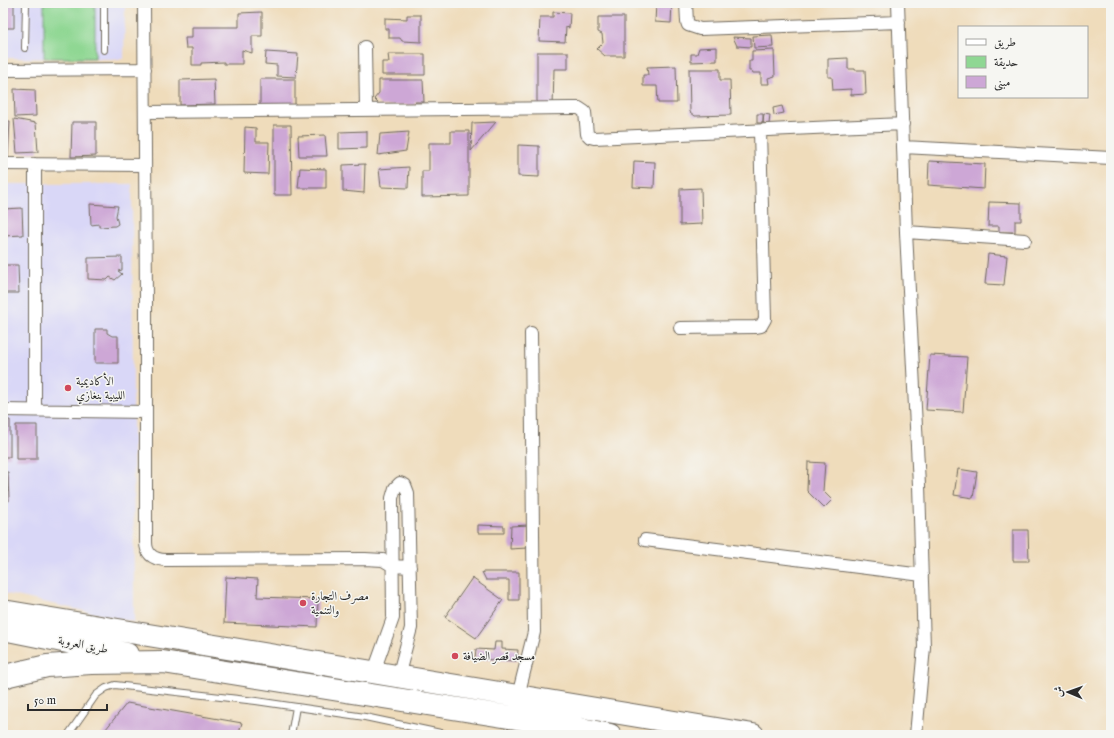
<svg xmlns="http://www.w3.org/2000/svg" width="1114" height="738" viewBox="0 0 1114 738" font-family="'IM FELL English',Amiri,serif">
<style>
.built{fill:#d9d7f7}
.green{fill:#8fd793;stroke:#5d815f}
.building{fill:#cda7d6}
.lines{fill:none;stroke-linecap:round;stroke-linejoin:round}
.lane-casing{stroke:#70695d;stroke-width:8}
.street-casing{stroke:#70695d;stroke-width:14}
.highway-casing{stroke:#70695d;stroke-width:24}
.lane{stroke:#fff;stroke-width:6}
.street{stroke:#fff;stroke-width:12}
.highway{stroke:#fff;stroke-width:22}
.poi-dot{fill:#d1495b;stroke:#f6f6f2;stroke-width:1.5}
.labels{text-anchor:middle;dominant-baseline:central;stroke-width:3;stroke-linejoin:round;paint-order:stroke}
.poi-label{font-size:12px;fill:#2b2b2b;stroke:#f6f6f2;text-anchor:start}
.street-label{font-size:12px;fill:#2b2b2b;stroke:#f6f6f2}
</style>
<rect width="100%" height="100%" fill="#f6f6f2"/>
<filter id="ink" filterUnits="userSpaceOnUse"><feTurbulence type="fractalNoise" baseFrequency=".025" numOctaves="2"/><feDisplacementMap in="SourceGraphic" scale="8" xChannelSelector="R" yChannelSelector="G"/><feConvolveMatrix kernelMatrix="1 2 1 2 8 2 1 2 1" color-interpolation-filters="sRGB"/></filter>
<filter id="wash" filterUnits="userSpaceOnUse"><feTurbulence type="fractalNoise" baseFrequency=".012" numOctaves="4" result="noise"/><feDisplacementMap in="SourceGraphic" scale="16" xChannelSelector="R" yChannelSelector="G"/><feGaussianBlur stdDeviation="0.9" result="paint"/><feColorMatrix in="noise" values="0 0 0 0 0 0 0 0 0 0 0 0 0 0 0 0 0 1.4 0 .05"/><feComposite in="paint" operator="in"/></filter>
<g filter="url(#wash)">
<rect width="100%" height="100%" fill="#efdcbb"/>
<path class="built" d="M3,3H125L124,59L3,58Z
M3,184H132L134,622L3,593Z"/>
<path class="green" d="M44,3H95V58H44Z"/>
<g id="blocks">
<path class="building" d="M3,3H14V28H3Z
M656,3H672L671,23L655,22Z
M262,12V36H252V53L242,50V64H224V62L201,63V65H192V48H186L185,38H192V27H239V13Z
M553,12L570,13L569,28L566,27L565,42L539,41L540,17H553Z
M407,15H421V42L402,41L400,38H389V29H385V18L407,19Z
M598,17H624V56H605L597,49L603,43L602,34L598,32Z
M772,35L773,47L754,48L753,36Z
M733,37L751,38V47L737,46Z
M717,47V61L691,62V54H697L699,48Z
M774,50L775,76L768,78L769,84H761V73H753L752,71H749V61H752V51Z
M266,52L298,54L296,77L277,76V65L265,64Z
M537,52H568V69H554L553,107H537Z
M388,54H425V75H382V62H389Z
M848,58V69H855V70H865L866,94L851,95V89L833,90L832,77H828V59Z
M676,66L677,103H658L657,86H643V75H648L647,67Z
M689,69H720V80H730L731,115L695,116L690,112Z
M214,79L215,104L180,105V80Z
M260,79H295V107H260Z
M379,80H423L424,102H415V105L381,106L374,99L379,93Z
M14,89L35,90L36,116L15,117Z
M782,106L784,113L774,115L773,108Z
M757,114H763V123H757Z
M764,114L770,115L769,124L763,123Z
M14,119L36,123L38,152L17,153Z
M3,121H10L8,158H3Z
M72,122H96V156L71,157Z
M496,122L471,151L472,123Z
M274,125H291L292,195H274Z
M245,127L256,128V142H269L268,174L244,173Z
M367,131V148L339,149V132Z
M451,131H469V196L422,197V171H429V143H451Z
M409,132L406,151L378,155L380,134Z
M325,135L327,156H299L298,136Z
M518,145L539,146V177L518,176Z
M634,161L655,162L654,188L633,187Z
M929,161L985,164L984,189L928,185Z
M365,164L364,193L343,191V165Z
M409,167L408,188L381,187L379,169Z
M300,168L326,169V188H298Z
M701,188L702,224L680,225V189Z
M989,202L1021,203V221H1015V232H999V226H988Z
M90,204L118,206L116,216L118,224L115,226L99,227V224L91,225Z
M22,208L23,235L3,236V209Z
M988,254L1007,256L1004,285L985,284Z
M122,257V270L118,271L122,274L115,280L110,277L107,280L88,279V258Z
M3,265H18L19,293H3Z
M95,329H107V333L112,336H118V363H95Z
M930,355L967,357L963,412L926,410Z
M3,420H10V457H3Z
M16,425H37V459H16Z
M808,462L825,463L823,491L832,500L824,508L807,491Z
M958,469L977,472L973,498L954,495Z
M3,472H8L9,501H3Z
M478,525L504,526V533H478Z
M528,525L527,548L510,549L511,526Z
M1013,530H1028L1029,561H1013Z
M482,572H519V600H509V580H486Z
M226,577L258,579L257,597L318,599L317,627L224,623Z
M472,578L503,600L476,638L445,617Z
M495,642H502V649L518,650L517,661L475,659L476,649L494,650Z
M127,703L242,723L238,735H101Z"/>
</g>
</g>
<g filter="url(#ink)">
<use href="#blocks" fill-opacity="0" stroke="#70695d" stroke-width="1"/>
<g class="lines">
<defs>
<path id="lane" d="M104,3V50
M25,48L26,3
M68,735L96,695L106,688L115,685L256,701L365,717L450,735
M291,735L296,707"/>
<path id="street" d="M144,3L146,300V542C146,554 153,559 165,560L365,559L383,560L393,566L410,567
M686,3L687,22L688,25L700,29L899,22
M898,3L906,232L919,485L924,647L916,735
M365,47L366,109
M3,70L145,69
M146,112L571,108H579L585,112L587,134L590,137L594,138L903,124
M903,147L1111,158
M3,164L145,165
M906,232L1025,240
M680,328L755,327L761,326L765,319L760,131
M3,410L146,412
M35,410V164
M645,540L922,575
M374,671L393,618L392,498L395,488L400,483L405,485L408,493L411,628L398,677
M518,696L534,632L531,333"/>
<path id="highway" d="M3,611L753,735
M3,629L127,654
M3,678L9,675L47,666L91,663L163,662L567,726L610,735"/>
</defs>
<use href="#lane" class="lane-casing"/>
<use href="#street" class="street-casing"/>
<use href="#highway" class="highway-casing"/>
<use href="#lane" class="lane"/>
<use href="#street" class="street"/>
<use href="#highway" class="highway"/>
</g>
</g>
<g class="poi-dot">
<circle cx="68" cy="388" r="4"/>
<circle cx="303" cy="603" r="4"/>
<circle cx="455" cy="656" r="4"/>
</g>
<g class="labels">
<g class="poi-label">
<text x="76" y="381">الأكاديمية<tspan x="76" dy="14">الليبية بنغازي</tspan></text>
<text x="311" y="596">مصرف التجارة<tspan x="311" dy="14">والتنمية</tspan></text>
<text x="463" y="656">مسجد قصر الضيافة</text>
</g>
<g class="street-label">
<text transform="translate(83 645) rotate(11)">طريق العروبة</text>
</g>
</g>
<rect width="1114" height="738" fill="none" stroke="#f6f6f2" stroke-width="16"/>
<rect x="958" y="26" width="130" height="72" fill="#f6f6f2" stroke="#a5a5a2"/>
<rect x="966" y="39" width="20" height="6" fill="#ffffff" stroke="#a5a5a2"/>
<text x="994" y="46" font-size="12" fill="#2b2b2b">طريق</text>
<rect x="966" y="56" width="20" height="12" fill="#8fd793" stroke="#a5a5a2"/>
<text x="994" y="66" font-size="12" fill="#2b2b2b">حديقة</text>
<rect x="966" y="76" width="20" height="12" fill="#cda7d6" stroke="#a5a5a2"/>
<text x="994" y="86" font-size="12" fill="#2b2b2b">مبنى</text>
<g transform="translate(1068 692) rotate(272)" stroke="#f6f6f2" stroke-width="3" paint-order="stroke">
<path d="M0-3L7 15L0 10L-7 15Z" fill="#2b2b2b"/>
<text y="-6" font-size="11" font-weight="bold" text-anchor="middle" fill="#2b2b2b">ش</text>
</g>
<path d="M28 704v6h79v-6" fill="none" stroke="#2b2b2b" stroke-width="2"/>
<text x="34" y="704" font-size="12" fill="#2b2b2b" stroke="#f6f6f2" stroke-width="3" paint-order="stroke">50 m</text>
</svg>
